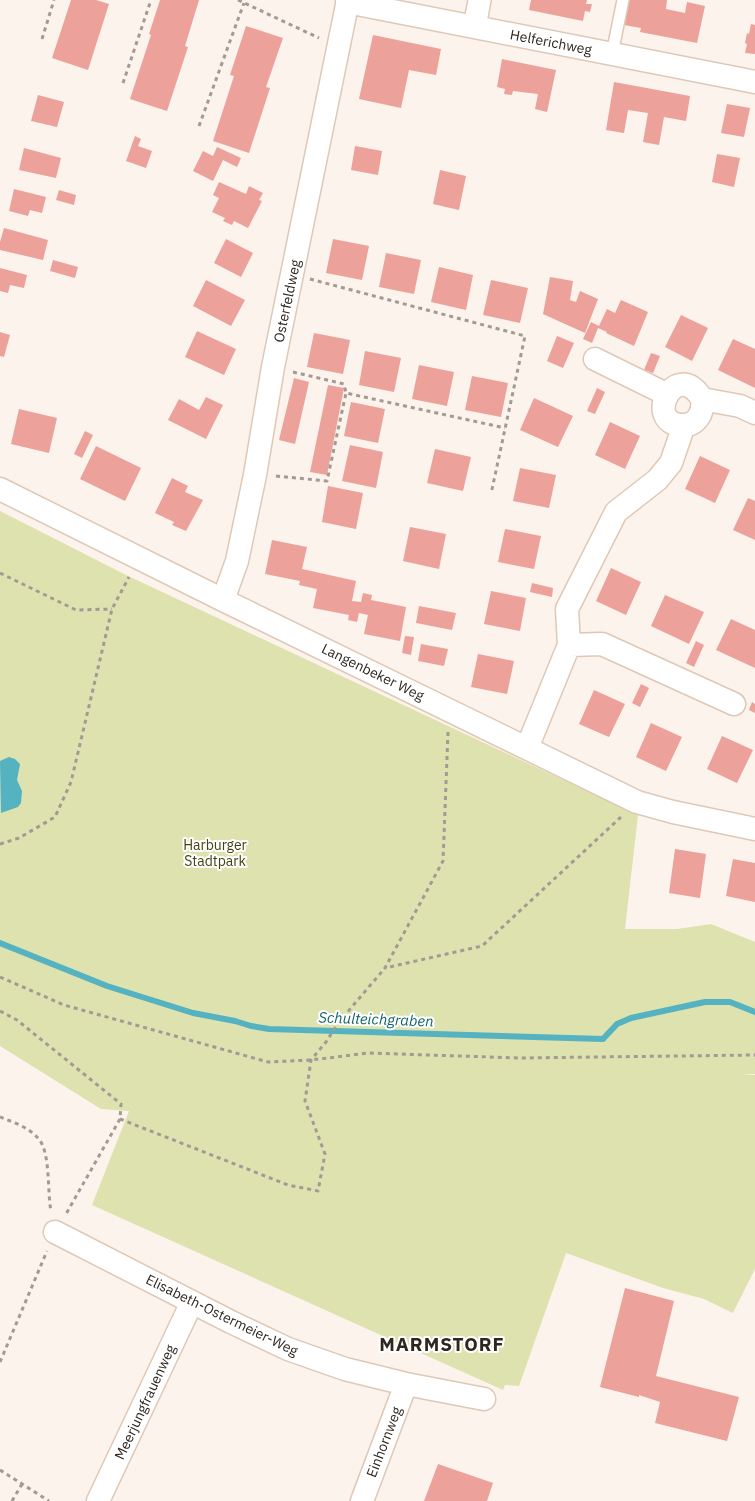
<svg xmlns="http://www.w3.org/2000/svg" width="755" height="1501" viewBox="0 0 755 1501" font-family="'IBM Plex Sans',sans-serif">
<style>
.green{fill:#dde2af}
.water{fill:#54b2c1}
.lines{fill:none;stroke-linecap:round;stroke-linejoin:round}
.stream{stroke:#54b2c1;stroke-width:6}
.building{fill:#eca19a}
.lane-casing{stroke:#dfc8b6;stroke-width:14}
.street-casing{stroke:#dfc8b6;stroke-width:25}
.path{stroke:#a39a94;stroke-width:3;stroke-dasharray:4 4;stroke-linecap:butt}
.lane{stroke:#fff;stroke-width:11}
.street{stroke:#fff;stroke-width:22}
.labels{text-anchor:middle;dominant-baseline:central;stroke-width:4;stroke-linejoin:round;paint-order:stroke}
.street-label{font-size:14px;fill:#2f2620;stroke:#fff}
.park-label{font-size:14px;fill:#41440f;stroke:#fff}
.water-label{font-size:15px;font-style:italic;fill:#15636e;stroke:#fff}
.district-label{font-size:19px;font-weight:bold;letter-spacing:1px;fill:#2f2620;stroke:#fff}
</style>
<rect width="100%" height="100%" fill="#fcf3ec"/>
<path class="green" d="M0,511L126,575L638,815L625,929H677L711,924L755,942V1074L741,1075H755V1269L733,1313L704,1299L663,1288L566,1253L519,1386L505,1385L503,1390L92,1205L129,1111L101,1109L0,1046Z"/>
<path class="water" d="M9,757L15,759L20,764L17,780L22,791L21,803L18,807L1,813L0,761Z"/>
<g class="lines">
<path class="stream" d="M0,943L107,986L193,1013L235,1021L251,1026L269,1029L603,1039L617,1024L631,1018L705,1002H730L755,1012"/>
</g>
<path class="building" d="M71,0H96L109,4L88,70L52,58Z
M160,0H199L185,46L188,47L167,111L130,99L151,35L149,34Z
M531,0H587L586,4H592L590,12L585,11L583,21L529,10Z
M629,0H667L666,9L685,13L687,2L705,6L697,43L640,32L641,28L624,25Z
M751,24L755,25V54L745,53L747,44L745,43L747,33L749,34Z
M246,26L283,38L266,87L270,88L249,153L213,141L234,76L230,75Z
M373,35L441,49L436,75L409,70L401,108L359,99Z
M502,59L556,70L547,112L535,109L538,94L513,91L512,95L504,94L505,89L497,87Z
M614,82L690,96L686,121L664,117L659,145L643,142L648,113L628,110L624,133L606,130Z
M38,95L64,102L57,127L31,121Z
M727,104L750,108L744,137L721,133Z
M135,136L141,139L138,146L152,151L146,168L126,161Z
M355,146L382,151L378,175L351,170Z
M217,147L241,158L237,167L223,160L213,181L193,171L203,151L213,156Z
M24,148L61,158L56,178L19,170Z
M717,154L740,158L734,187L712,182Z
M440,170L466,176L459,210L433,204Z
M219,182L246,194L249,186L263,193L259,200L262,201L248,228L234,221L232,225L223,221L225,218L212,212L219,198L213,195Z
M14,189L46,197L42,213L30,210L28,216L9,211Z
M59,190L76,195L74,205L56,200Z
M4,228L48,240L43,260L0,250V242Z
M226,239L253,253L241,277L214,263Z
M333,239L369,246L362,280L326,273Z
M386,253L421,260L414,294L379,287Z
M53,260L78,267L75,278L50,271Z
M439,267L473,275L466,310L431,302Z
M0,268L27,275L24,288L10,285L8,293L0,291Z
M550,277L573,281L570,300L576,302L580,291L598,299L585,333L543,314Z
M206,280L245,300L231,326L193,306Z
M491,280L528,288L520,323L483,315Z
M621,300L648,312L634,346L606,333L607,332L598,328L592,343L583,339L591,322L599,326L607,309L615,313Z
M681,315L708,328L692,361L665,347Z
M197,331L236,349L224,375L185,357Z
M0,332L10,335L4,357L0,356Z
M314,333L350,340L343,374L307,367Z
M557,336L574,343L563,368L547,361Z
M733,339L755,349V388L718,370Z
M365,351L401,358L394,392L359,385Z
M651,353L660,356L653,373L644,370Z
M419,365L454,372L447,406L412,399Z
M472,376L508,383L501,417L465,410Z
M294,378L309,382L295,444L279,440Z
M328,385L344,388L327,475L310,472Z
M597,388L605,392L595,414L587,411Z
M206,397L223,405L206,439L168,420L179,399L199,410Z
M534,398L573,416L558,447L520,430Z
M351,402L385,409L378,443L344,436Z
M19,409L57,418L49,453L11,444Z
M610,422L640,436L625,469L595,455Z
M85,431L93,435L82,458L74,454Z
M350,445L383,452L376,488L342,481Z
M96,446L141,468L125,501L80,479Z
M435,449L471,457L463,491L427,483Z
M700,456L730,470L715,503L685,489Z
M520,468L556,475L549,508L513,501Z
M172,478L188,486L185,492L203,500L186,531L172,525L174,522L155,513Z
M328,486L363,493L356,529L322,522Z
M748,498L755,501V540L733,530Z
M410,527L446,534L439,569L403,561Z
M505,529L541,536L534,569L498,562Z
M272,540L307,547L302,569L356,581L352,601L361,602L363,593L372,595L371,600L406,607L400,641L364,634L368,615L359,613L357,622L348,620L349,615L313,608L317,589L299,585L300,581L265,574Z
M611,568L641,582L626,615L596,601Z
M532,583L553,588L552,597L530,592Z
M491,591L526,598L520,631L484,624Z
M665,595L704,612L689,644L651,626Z
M419,606L456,613L452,630L416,623Z
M731,619L755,630V668L716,650Z
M405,636L414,637L411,655L402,653Z
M696,641L704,645L694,667L686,663Z
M421,644L448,649L444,666L418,661Z
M478,654L514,661L507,694L471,687Z
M641,684L649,688L640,707L632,703Z
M594,690L625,704L609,737L579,724Z
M752,702L755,704V713L749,710Z
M651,723L682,737L666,771L636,757Z
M722,736L753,750L737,783L707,769Z
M675,849L706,854L700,898L669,893Z
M733,859L755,863V902L726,896Z
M625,1288L674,1301L656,1376L739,1397L727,1441L655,1423L660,1402L639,1395V1397L600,1387Z
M438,1464L493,1483L487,1501H424Z"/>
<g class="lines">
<defs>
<path id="lane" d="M469,26L474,0
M480,28L485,0
M612,54L623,0"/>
<path id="street" d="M347,2L755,82
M595,359L666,394
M702,399C704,412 697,426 682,425C642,423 676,356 702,399L740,406L755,413
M0,489L223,600L637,802L673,812L755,829
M223,600L237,561L255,475L273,367L348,0
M569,645L602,644L734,704
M527,748L569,645L567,609L616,512L657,480L671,463L684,425
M55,1232L231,1322L288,1349L345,1369L406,1384L484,1399
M98,1501L192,1302
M362,1501L406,1384"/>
</defs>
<use href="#lane" class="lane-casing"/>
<use href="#street" class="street-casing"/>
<path class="path" d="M238,0L319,38
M42,39L54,0
M123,83L151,0
M199,126L244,3
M310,279L525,336L491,494
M293,372L344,384L346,393L505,428
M276,476L327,481L346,393
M0,573L76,610L112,609
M448,732L443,861L385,968L482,946L621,817
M0,844L19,838L55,817L71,782L112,609L129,577
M0,977L64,1005L268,1062L311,1060L368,1053L520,1058L755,1055
M0,1011L17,1020L121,1104L120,1119L66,1214
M0,1117C13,1122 28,1127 38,1138C51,1152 47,1192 51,1211
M120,1119L288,1185L318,1191L325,1154L305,1101L311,1060L326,1042L339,1022L385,968
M0,1362L47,1251
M0,1470L49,1501
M12,1501L22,1484"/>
<use href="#lane" class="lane"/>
<use href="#street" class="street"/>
</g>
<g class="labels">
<g class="street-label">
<text transform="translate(551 42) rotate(11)">Helferichweg</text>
<text transform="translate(287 301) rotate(-78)">Osterfeldweg</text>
<text transform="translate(373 672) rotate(26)">Langenbeker Weg</text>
<text transform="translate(222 1315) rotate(26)">Elisabeth-Ostermeier-Weg</text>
<text transform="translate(145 1402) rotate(-65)">Meerjungfrauenweg</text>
<text transform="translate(384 1442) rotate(-69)">Einhornweg</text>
</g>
<g class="park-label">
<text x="215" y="845">Harburger<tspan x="215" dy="16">Stadtpark</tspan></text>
</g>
<g class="water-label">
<text transform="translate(376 1019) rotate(2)">Schulteichgraben</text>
</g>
<g class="district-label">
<text x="442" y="1344">MARMSTORF</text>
</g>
</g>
</svg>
